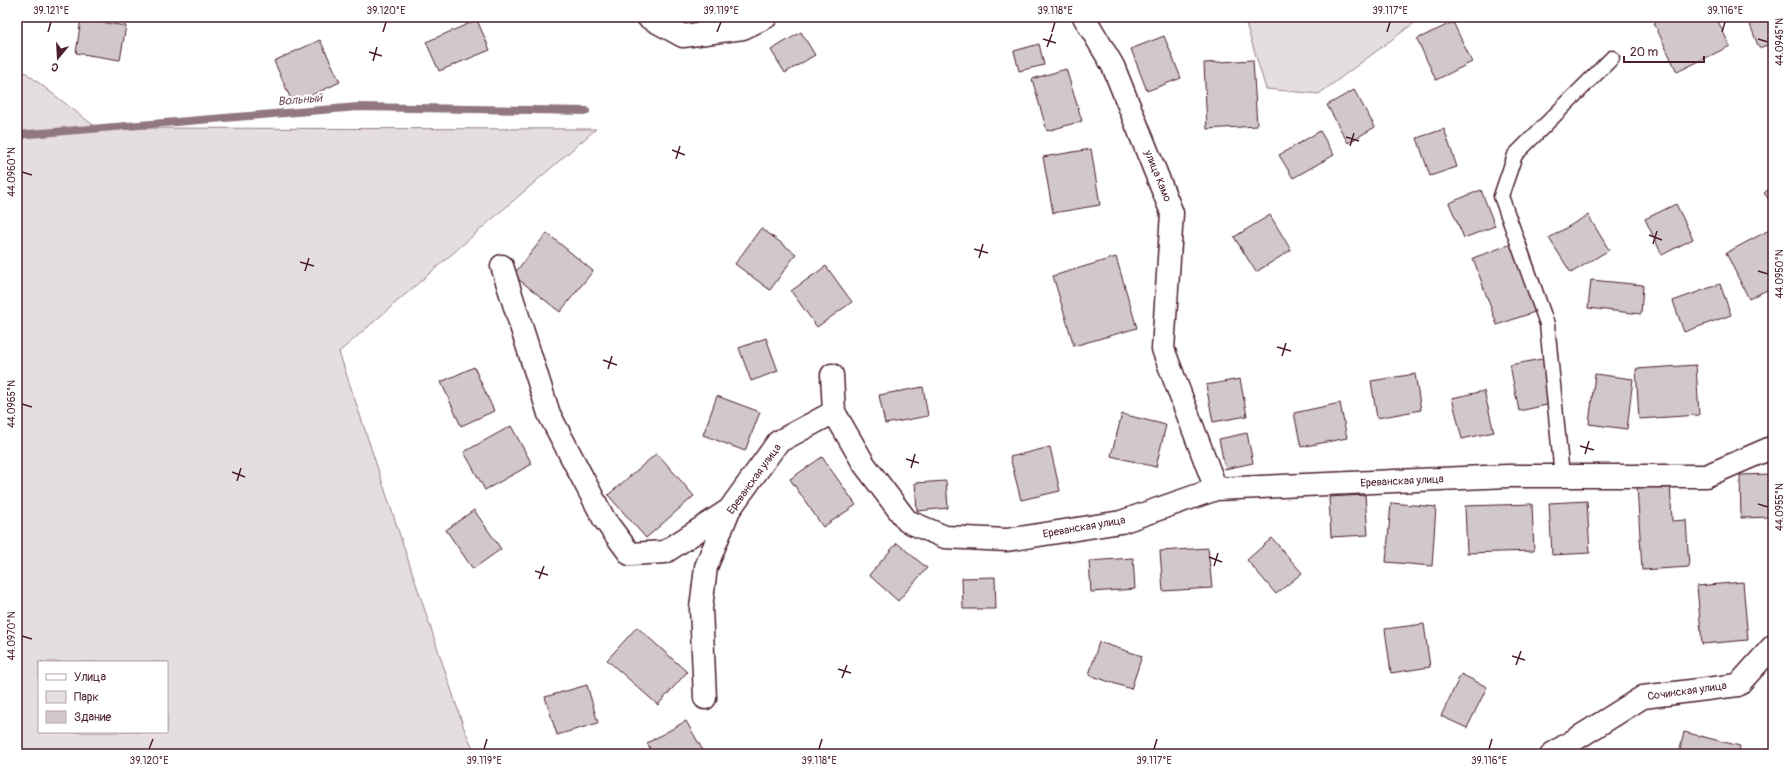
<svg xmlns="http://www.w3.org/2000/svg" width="1790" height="771" viewBox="0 0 1790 771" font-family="Pangolin,sans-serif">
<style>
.green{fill:#e5dee0;stroke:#987e86;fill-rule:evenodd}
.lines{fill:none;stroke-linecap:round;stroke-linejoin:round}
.stream{stroke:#91787e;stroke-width:8}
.building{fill:#d2c7cb;stroke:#4a1f2b}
.service-casing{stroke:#4a1f2b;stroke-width:17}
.minor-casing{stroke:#4a1f2b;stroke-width:25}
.service{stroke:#fff;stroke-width:14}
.minor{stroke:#fff;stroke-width:22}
.ticks{fill:none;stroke:#4a1f2b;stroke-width:1.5}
.labels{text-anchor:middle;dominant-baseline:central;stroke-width:4;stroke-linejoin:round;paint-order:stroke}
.street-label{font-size:11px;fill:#4a1f2b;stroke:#fff}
.water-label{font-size:12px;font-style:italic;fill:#74535c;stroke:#fff}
.neatline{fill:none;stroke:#4a1f2b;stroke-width:1.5}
.ticks-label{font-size:10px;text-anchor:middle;fill:#4a1f2b}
</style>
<rect width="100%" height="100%" fill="#fff"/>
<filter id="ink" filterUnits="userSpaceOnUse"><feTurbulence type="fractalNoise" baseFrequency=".025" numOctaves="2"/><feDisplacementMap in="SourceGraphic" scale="8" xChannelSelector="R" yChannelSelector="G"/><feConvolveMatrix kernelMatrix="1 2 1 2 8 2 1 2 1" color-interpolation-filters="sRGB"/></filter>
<g filter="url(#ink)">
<path class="green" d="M1244,17H1422L1319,94L1266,89Z
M17,66L97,128L596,129L339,352L465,731L476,754H17ZM39,662H167V732H39Z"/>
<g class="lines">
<path class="stream" d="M17,135L358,107L586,111"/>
</g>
<path class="building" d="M1667,17H1716L1730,46L1677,72L1654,23Z
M1747,17H1773V43L1759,48Z
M81,19L126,26L120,60L76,53Z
M477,20L490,50L439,71L426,42Z
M1453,22L1472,62L1436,80L1417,39Z
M801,32L815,55L785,73L771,50Z
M1164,36L1181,78L1147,91L1131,49Z
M320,40L340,82L293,104L274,61Z
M1039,44L1044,65L1019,71L1014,51Z
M1253,60L1257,126L1207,129L1204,63Z
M1066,69L1082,121L1047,131L1032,79Z
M1354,90L1375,127L1348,143L1327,105Z
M1444,129L1457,167L1430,176L1417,138Z
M1320,131L1334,155L1293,178L1279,155Z
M1091,149L1100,205L1053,213L1043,157Z
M1773,186V205L1764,193Z
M1481,190L1495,226L1464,238L1449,203Z
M1676,204L1693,239L1662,255L1645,219Z
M1270,215L1291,250L1256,272L1234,237Z
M1588,215L1609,250L1571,273L1549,238Z
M761,228L796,254L770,290L735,264Z
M1773,228V287L1749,299L1726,253Z
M547,233L593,271L560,312L513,275Z
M1525,239L1549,307L1497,325L1473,258Z
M1116,257L1137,328L1074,346L1053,276Z
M826,266L852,302L817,327L791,291Z
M1591,280L1643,285L1641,314L1588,308Z
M1720,284L1731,315L1684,332L1673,301Z
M766,338L778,371L751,381L739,348Z
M1547,358L1556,403L1519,411L1510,365Z
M1696,365L1699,415L1639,419L1636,369Z
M474,367L494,411L461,426L441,382Z
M1769,368H1773V392Z
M1415,374L1421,410L1377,418L1371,381Z
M1595,374L1633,379L1627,429L1589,424Z
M1240,379L1247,416L1213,422L1206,385Z
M923,387L928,416L885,424L879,395Z
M1484,391L1494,432L1462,439L1452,398Z
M717,396L760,412L745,451L703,435Z
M1340,403L1347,438L1301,447L1294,413Z
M1122,414L1166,425L1156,467L1111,456Z
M511,426L532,464L485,490L464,452Z
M1247,433L1253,463L1225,469L1219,439Z
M1050,447L1060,491L1021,500L1010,457Z
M657,453L694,496L646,538L608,495Z
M822,457L856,505L823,527L790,479Z
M1773,474V517L1741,518L1740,475Z
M946,481L948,508L917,511L915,483Z
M1670,483L1672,521L1686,520L1689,567L1642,570L1637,485Z
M1365,495L1368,535L1331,537L1329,497Z
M1587,501L1590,553L1552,555L1549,503Z
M1391,503L1436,507L1432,566L1386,562Z
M1532,504L1534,551L1467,553L1465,506Z
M474,510L501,549L473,569L446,530Z
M1272,538L1302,573L1276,594L1247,560Z
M897,543L927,568L898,601L869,575Z
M1208,548L1212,588L1163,591L1160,551Z
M1133,558L1135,589L1091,592L1089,561Z
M995,577L996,609H963L962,578Z
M1743,582L1748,640L1702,644L1697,586Z
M1424,624L1430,667L1391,673L1385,629Z
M637,627L687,672L658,705L607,660Z
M1099,642L1142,656L1131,689L1089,675Z
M1461,674L1487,687L1467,728L1441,716Z
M587,685L598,723L557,735L545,697Z
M686,721L705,754H653L647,743Z
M1684,732L1740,746L1738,754H1679Z"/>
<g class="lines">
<defs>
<path id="service" d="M1562,476L1547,324L1501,196L1515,155L1612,58"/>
<path id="minor" d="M648,17L683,36L743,28L766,17
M1084,17L1113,66L1172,213L1163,349L1216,489
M502,266L549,414L604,519L630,554L665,552L729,510
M832,375L834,412
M705,698L701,608L706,567L729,510L778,442L834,412L864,464L907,521L945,537L1007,540L1121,522L1216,489L1508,476H1706L1773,447
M1552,754L1643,697L1738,685L1773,646"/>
</defs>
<use href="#service" class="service-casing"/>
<use href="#minor" class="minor-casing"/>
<use href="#service" class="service"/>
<use href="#minor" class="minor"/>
</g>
</g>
<path class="ticks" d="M48,32L51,22M383,32L386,22M717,32L721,22M1052,32L1055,22M1387,32L1390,22M1722,32L1725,22M1043,39L1056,43M1758,39L1768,42M1047,47L1052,34M369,52L382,56M373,61L377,47M1346,137L1359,141M1350,146L1354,133M672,150L685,155M676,159L680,146M22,172L32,175M1649,235L1662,240M1653,244L1657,231M974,249L988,253M979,258L983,244M300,262L314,266M305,271L309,258M1758,271L1768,274M1277,347L1291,351M1282,356L1286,343M603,360L617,365M608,369L612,356M22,404L32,407M1580,446L1594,450M1585,454L1589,441M906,459L919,463M911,468L915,454M232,472L245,477M237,481L241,468M1758,504L1768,507M1209,557L1222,562M1214,566L1218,553M535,571L548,575M539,579L544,566M22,636L32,639M1512,656L1525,660M1516,665L1521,651M838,669L851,673M842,678L847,665M149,749L153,739M484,749L487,739M819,749L822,739M1154,749L1157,739M1489,749L1492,739"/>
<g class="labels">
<g class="street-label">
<text transform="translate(1158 176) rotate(68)">улица Камо</text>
<text transform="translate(754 479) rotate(-54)">Ереванская улица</text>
<text transform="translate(1402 481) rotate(-3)">Ереванская улица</text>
<text transform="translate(1084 527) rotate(-10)">Ереванская улица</text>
<text transform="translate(1687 691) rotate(-8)">Сочинская улица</text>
</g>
<g class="water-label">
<text transform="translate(300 100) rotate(-5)">Вольный</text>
</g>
</g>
<rect width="1790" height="771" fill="none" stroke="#fff" stroke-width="44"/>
<rect x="38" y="661" width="130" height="72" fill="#ffffff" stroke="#b7a5aa"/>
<rect x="46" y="674" width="20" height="6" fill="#ffffff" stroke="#b7a5aa"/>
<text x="74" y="681" font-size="12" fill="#4a1f2b">Улица</text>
<rect x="46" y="691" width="20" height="12" fill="#e5dee0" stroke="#b7a5aa"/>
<text x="74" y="701" font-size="12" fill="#4a1f2b">Парк</text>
<rect x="46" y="711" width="20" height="12" fill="#d2c7cb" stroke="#b7a5aa"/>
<text x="74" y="721" font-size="12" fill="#4a1f2b">Здание</text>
<g transform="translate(58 58) rotate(198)" stroke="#ffffff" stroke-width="3" paint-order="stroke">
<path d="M0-3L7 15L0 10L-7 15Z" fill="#4a1f2b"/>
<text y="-6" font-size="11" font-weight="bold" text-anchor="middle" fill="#4a1f2b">С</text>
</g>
<path d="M1624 56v6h80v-6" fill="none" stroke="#4a1f2b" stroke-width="2"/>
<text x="1630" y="56" font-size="12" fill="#4a1f2b" stroke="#ffffff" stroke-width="3" paint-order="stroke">20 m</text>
<rect x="22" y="22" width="1746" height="727" class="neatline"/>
<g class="ticks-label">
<text x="51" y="14">39.121°E</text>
<text x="386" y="14">39.120°E</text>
<text x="721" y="14">39.119°E</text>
<text x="1055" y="14">39.118°E</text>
<text x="1390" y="14">39.117°E</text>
<text x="1725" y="14">39.116°E</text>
<text transform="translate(1779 42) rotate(-90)" y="4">44.0945°N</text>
<text transform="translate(11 172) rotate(-90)" y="4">44.0960°N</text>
<text transform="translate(1779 274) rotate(-90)" y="4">44.0950°N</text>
<text transform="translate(11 404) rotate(-90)" y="4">44.0965°N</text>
<text transform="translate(1779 507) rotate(-90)" y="4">44.0955°N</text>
<text transform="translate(11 636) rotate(-90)" y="4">44.0970°N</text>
<text x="149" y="764">39.120°E</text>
<text x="484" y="764">39.119°E</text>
<text x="819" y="764">39.118°E</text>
<text x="1154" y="764">39.117°E</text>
<text x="1489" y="764">39.116°E</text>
</g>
</svg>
